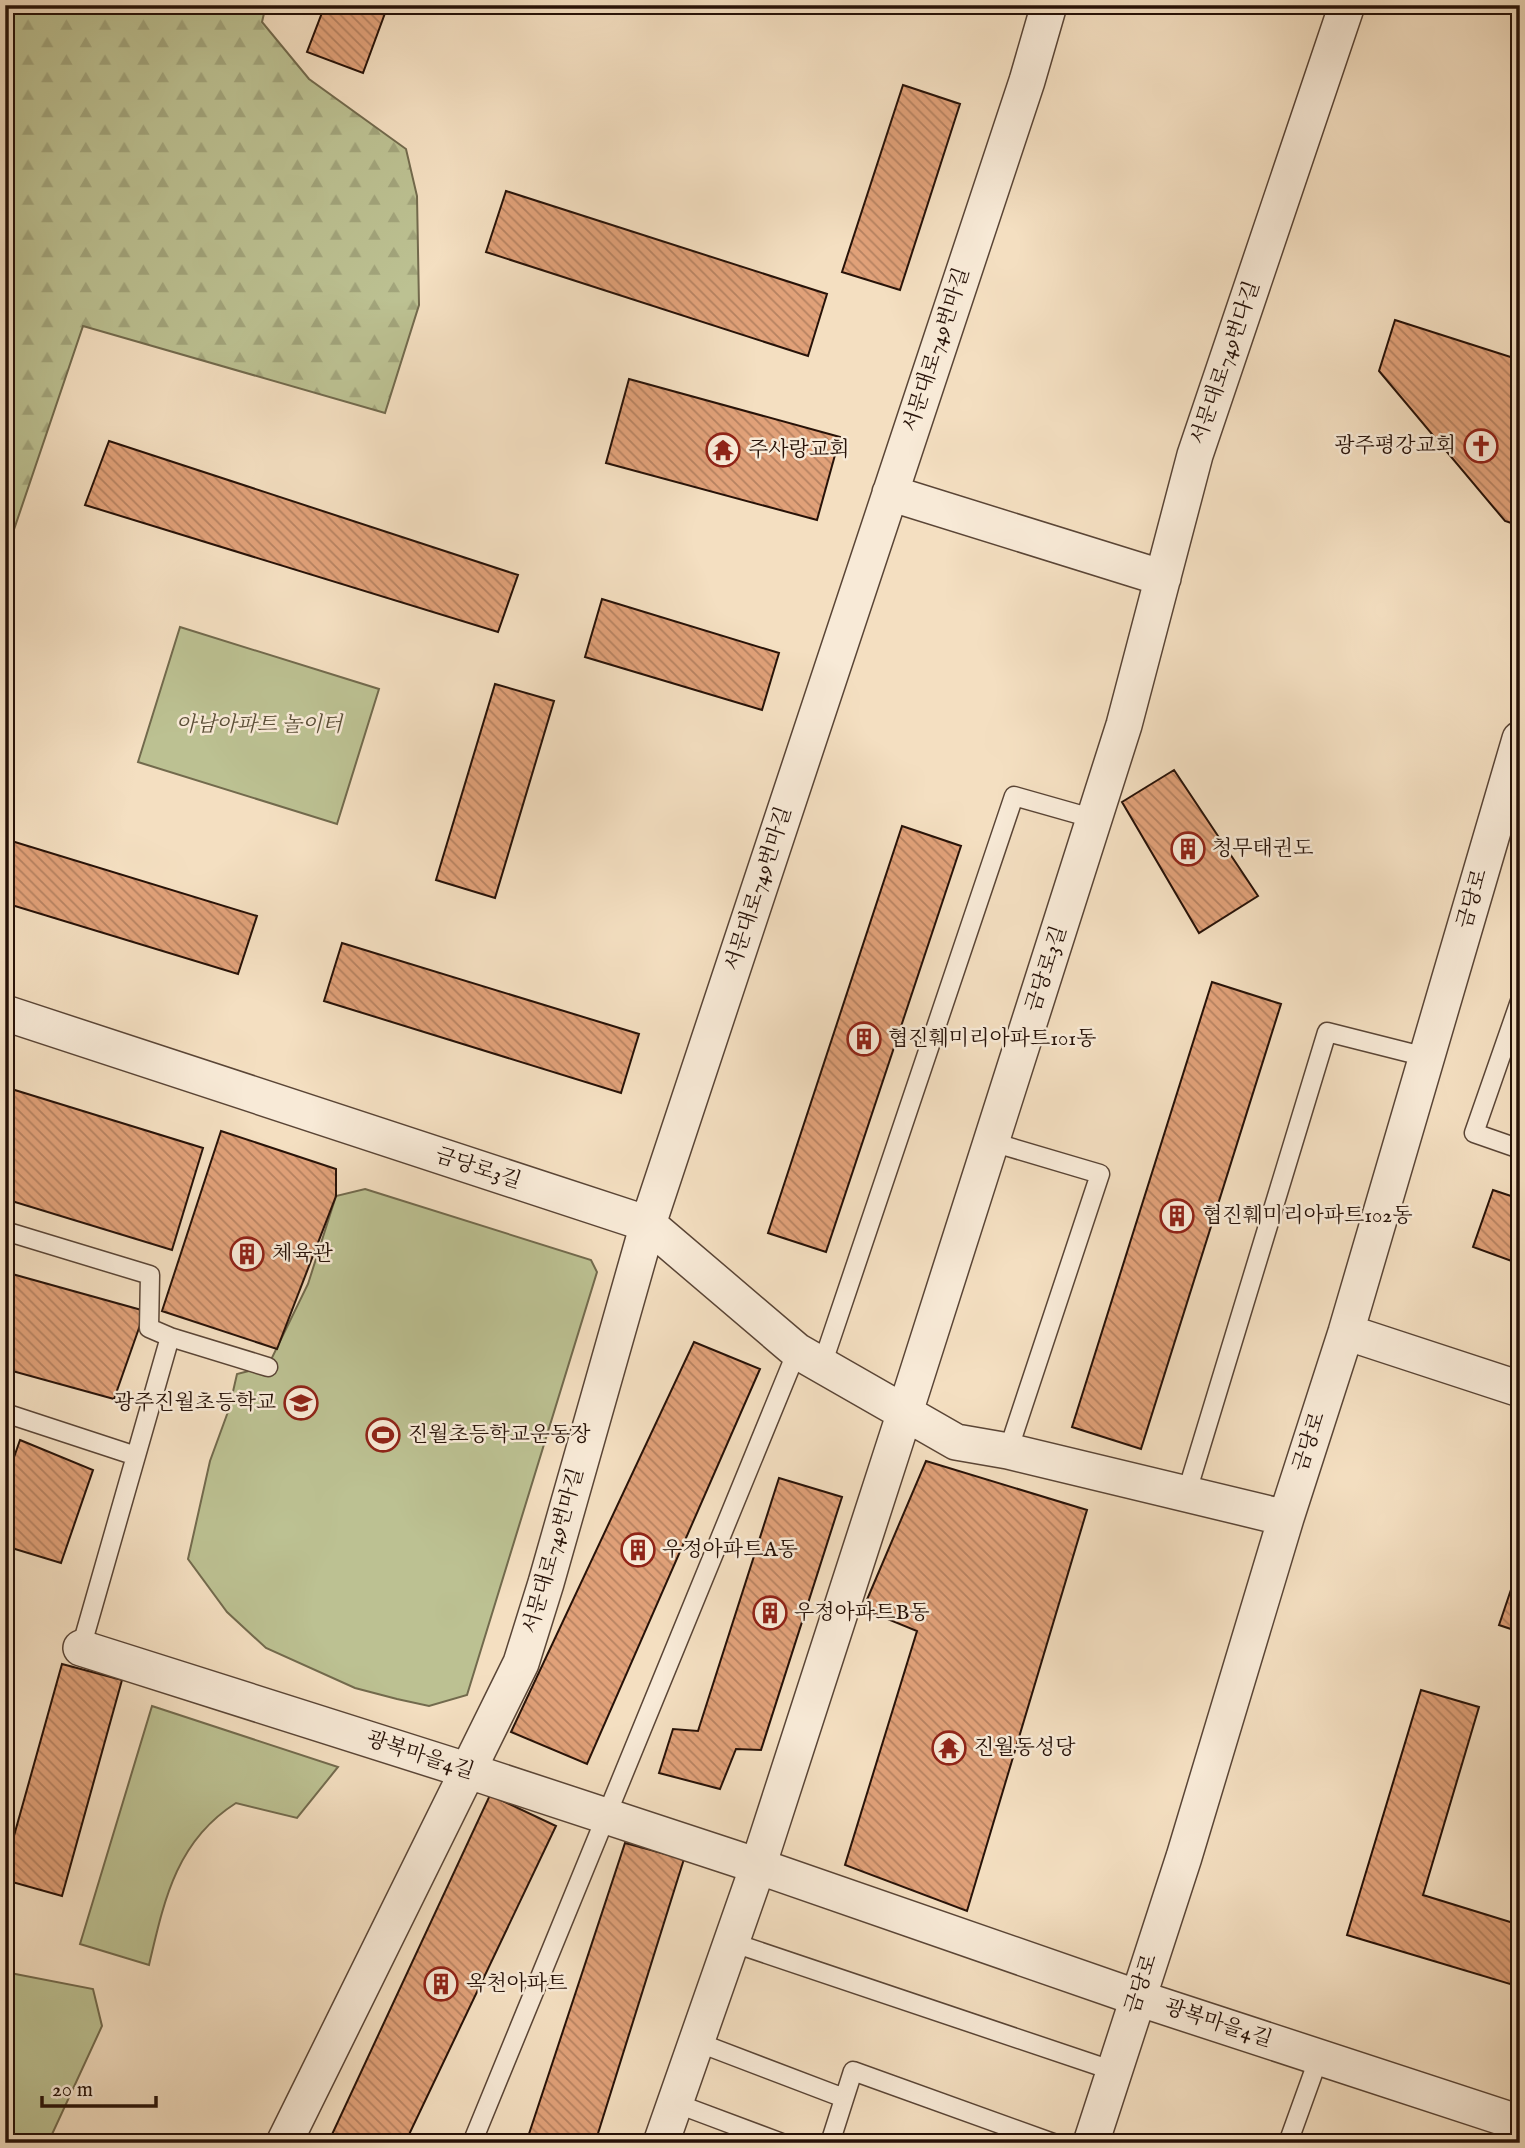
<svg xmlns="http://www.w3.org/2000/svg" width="1525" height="2148" viewBox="0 0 1525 2148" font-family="'IM FELL English','Noto Serif KR',serif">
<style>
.forest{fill:url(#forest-firs);stroke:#726a4d;stroke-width:2}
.park{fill:#bcc192;stroke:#726a4d;stroke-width:2}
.building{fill:url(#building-back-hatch);stroke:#271208;stroke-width:2}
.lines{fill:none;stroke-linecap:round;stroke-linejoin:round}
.lane-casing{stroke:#5a4536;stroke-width:21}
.street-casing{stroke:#5a4536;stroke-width:38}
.lane{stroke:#f8ead7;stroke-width:18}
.street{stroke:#f8ead7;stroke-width:35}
.labels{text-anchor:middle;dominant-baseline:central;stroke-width:5;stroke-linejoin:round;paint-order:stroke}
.street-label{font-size:21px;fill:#271208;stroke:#f8ead7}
.poi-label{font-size:21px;fill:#271208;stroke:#f8ead7;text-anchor:start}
.park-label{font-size:21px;font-style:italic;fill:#5b4f38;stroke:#f8ead7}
</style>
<defs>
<pattern id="forest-firs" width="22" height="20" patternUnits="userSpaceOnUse" patternTransform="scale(1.75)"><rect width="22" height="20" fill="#bcc192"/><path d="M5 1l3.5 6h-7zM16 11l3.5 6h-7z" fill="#a2a57c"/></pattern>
<pattern id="building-back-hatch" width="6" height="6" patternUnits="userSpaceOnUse" patternTransform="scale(1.75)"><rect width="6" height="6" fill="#e1a179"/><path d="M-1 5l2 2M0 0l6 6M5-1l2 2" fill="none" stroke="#b68261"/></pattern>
</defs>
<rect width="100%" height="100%" fill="#f4dfc1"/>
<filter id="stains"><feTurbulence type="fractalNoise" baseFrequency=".00286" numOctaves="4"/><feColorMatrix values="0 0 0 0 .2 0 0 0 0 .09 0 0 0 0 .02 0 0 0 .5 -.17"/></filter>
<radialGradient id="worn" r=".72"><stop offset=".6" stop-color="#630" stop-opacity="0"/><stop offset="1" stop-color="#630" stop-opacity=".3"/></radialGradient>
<path class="forest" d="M5,5H266L262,22L309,79L406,149L417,196L419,305L385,413L83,326L5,556Z"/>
<path class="park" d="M180,627L379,689L337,824L138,762Z
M365,1189L591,1260L597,1272L467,1695L429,1706L397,1699L355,1688L266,1648L227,1612L188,1559L210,1461L229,1409L237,1374L268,1366L308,1284L336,1196Z
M152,1706L338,1767L297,1818L236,1803C176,1841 164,1901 149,1965L80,1944Z
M5,1972L93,1989L102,2026L48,2143H5Z"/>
<path class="building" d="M325,5H388L363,73L307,52Z
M903,85L960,104L900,290L842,272Z
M506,191L827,294L808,356L486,252Z
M1395,320L1520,360V526L1505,521L1379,371Z
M629,379L840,437L817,520L606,463Z
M109,441L518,575L498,632L85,505Z
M602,599L779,653L762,710L585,657Z
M495,684L554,701L495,898L436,880Z
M1174,770L1258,896L1199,933L1122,802Z
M902,826L961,846L826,1252L768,1233Z
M5,839L257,916L238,974L5,903Z
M342,943L639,1034L621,1093L324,1001Z
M1212,982L1281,1004L1141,1449L1072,1427Z
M5,1087L203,1148L172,1250L5,1199Z
M221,1131L336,1169V1196L277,1349L162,1311Z
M1493,1190L1520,1199V1264L1473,1247Z
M5,1272L145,1311L114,1399L5,1369Z
M694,1342L760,1369L587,1764L511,1732Z
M20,1440L93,1470L61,1563L5,1546V1457L13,1460Z
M926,1461L1087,1510L967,1911L845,1865L917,1631L863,1609Z
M779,1478L842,1497L761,1750L736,1749L720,1789L659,1773L673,1729L698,1731Z
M1519,1566H1520V1632L1499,1625Z
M62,1664L122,1680L62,1896L5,1880V1868Z
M1421,1690L1479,1707L1423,1895L1520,1925V1987L1347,1935Z
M490,1795L556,1826L405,2143H328Z
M625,1843L684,1859L595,2143H526Z"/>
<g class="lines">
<defs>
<path id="lane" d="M1520,1001L1474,1133L1520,1149
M992,1142L1100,1174L1008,1451
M5,1231L150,1275L149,1328L170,1337
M822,1365L1014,796L1095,819
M5,1413L136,1456
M1186,1495L1327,1032L1426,1057
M81,1648L170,1337L268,1367
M731,1942L1114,2071
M697,2042L844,2098
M675,2103L782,2143
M472,2143L797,1351
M830,2143L853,2071L1053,2143
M1288,2143L1319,2057"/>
<path id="street" d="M890,493L1163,578
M5,1013L648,1224L797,1351L956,1442L1008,1451L1286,1518
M1346,1332L1520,1389
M81,1648L469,1771L758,1866L1138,1998L1520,2123
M284,2143L521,1663L546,1583L648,1224L1027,81L1049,5
M661,2143L758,1866L905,1412L1124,725L1195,455L1347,5
M1091,2143L1184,1857L1286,1518L1346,1332L1520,739"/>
</defs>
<use href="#lane" class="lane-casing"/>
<use href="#street" class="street-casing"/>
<use href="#lane" class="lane"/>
<use href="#street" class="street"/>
</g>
<defs>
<symbol id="church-ring" viewBox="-11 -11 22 22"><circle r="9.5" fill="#f8ead7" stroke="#8f2418" stroke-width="1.5"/><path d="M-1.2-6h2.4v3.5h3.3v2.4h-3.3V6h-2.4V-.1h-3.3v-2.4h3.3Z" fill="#8f2418"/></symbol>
<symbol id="temple-ring" viewBox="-11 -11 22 22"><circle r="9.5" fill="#f8ead7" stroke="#8f2418" stroke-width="1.5"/><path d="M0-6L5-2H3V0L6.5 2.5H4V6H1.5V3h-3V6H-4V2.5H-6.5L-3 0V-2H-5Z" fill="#8f2418"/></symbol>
<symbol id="building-ring" viewBox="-11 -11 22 22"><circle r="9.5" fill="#f8ead7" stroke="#8f2418" stroke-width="1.5"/><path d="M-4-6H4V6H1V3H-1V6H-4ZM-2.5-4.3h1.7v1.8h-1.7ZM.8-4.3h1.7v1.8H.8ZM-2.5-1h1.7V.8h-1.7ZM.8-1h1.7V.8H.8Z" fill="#8f2418"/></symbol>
<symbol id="school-ring" viewBox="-11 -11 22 22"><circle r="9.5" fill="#f8ead7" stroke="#8f2418" stroke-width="1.5"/><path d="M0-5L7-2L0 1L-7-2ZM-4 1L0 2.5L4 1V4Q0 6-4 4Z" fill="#8f2418"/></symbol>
<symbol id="stadium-ring" viewBox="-11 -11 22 22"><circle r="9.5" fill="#f8ead7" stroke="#8f2418" stroke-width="1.5"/><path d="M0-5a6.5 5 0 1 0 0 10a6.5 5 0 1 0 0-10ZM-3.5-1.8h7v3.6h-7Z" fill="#8f2418"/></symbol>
</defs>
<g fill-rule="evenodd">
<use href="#church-ring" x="1462" y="427" width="38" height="38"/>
<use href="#temple-ring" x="704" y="431" width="38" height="38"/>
<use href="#building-ring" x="1169" y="830" width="38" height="38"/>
<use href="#building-ring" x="845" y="1020" width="38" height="38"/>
<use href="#building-ring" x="1158" y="1197" width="38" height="38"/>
<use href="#building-ring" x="228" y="1235" width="38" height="38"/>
<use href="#school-ring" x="282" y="1384" width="38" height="38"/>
<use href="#stadium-ring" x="364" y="1416" width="38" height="38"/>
<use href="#building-ring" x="619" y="1531" width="38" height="38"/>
<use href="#building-ring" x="751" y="1594" width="38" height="38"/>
<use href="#temple-ring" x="930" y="1729" width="38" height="38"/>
<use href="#building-ring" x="422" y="1965" width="38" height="38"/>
</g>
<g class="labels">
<g class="street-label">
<text transform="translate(937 350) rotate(-72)">서문대로749번마길</text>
<text transform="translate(1226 363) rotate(-71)">서문대로749번다길</text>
<text transform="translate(759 889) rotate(-72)">서문대로749번마길</text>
<text transform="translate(1473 899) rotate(-74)">금당로</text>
<text transform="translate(1047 969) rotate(-72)">금당로3길</text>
<text transform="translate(478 1169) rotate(18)">금당로3길</text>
<text transform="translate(1310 1442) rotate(-72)">금당로</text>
<text transform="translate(554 1551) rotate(-74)">서문대로749번마길</text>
<text transform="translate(420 1756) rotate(18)">광복마을4길</text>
<text transform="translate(1142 1984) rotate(-72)">금당로</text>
<text transform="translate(1218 2024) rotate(18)">광복마을4길</text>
</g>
<g class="poi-label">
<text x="1456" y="446" text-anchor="end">광주평강교회</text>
<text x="748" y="450">주사랑교회</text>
<text x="1212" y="849">청무태권도</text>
<text x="888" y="1039">협진훼미리아파트101동</text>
<text x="1202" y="1216">협진훼미리아파트102동</text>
<text x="272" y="1254">체육관</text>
<text x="276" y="1403" text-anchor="end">광주진월초등학교</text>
<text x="408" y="1435">진월초등학교운동장</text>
<text x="662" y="1550">우정아파트A동</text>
<text x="794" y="1613">우정아파트B동</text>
<text x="974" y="1748">진월동성당</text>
<text x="466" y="1984">옥천아파트</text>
</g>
<g class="park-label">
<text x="259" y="725">아남아파트 놀이터</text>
</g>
</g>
<rect width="1525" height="2148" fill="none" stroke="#f4dfc1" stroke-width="28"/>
<rect x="7" y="7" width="1511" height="2134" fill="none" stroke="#271208" stroke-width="3.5"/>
<rect x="14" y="14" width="1497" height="2120" fill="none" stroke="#271208" stroke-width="2"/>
<path d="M42 2096v10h114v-10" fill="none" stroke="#271208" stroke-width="3.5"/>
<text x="52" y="2096" font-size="21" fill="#271208" stroke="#f8ead7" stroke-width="5" paint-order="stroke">20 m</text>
<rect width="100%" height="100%" filter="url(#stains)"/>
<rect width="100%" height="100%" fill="url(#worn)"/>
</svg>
